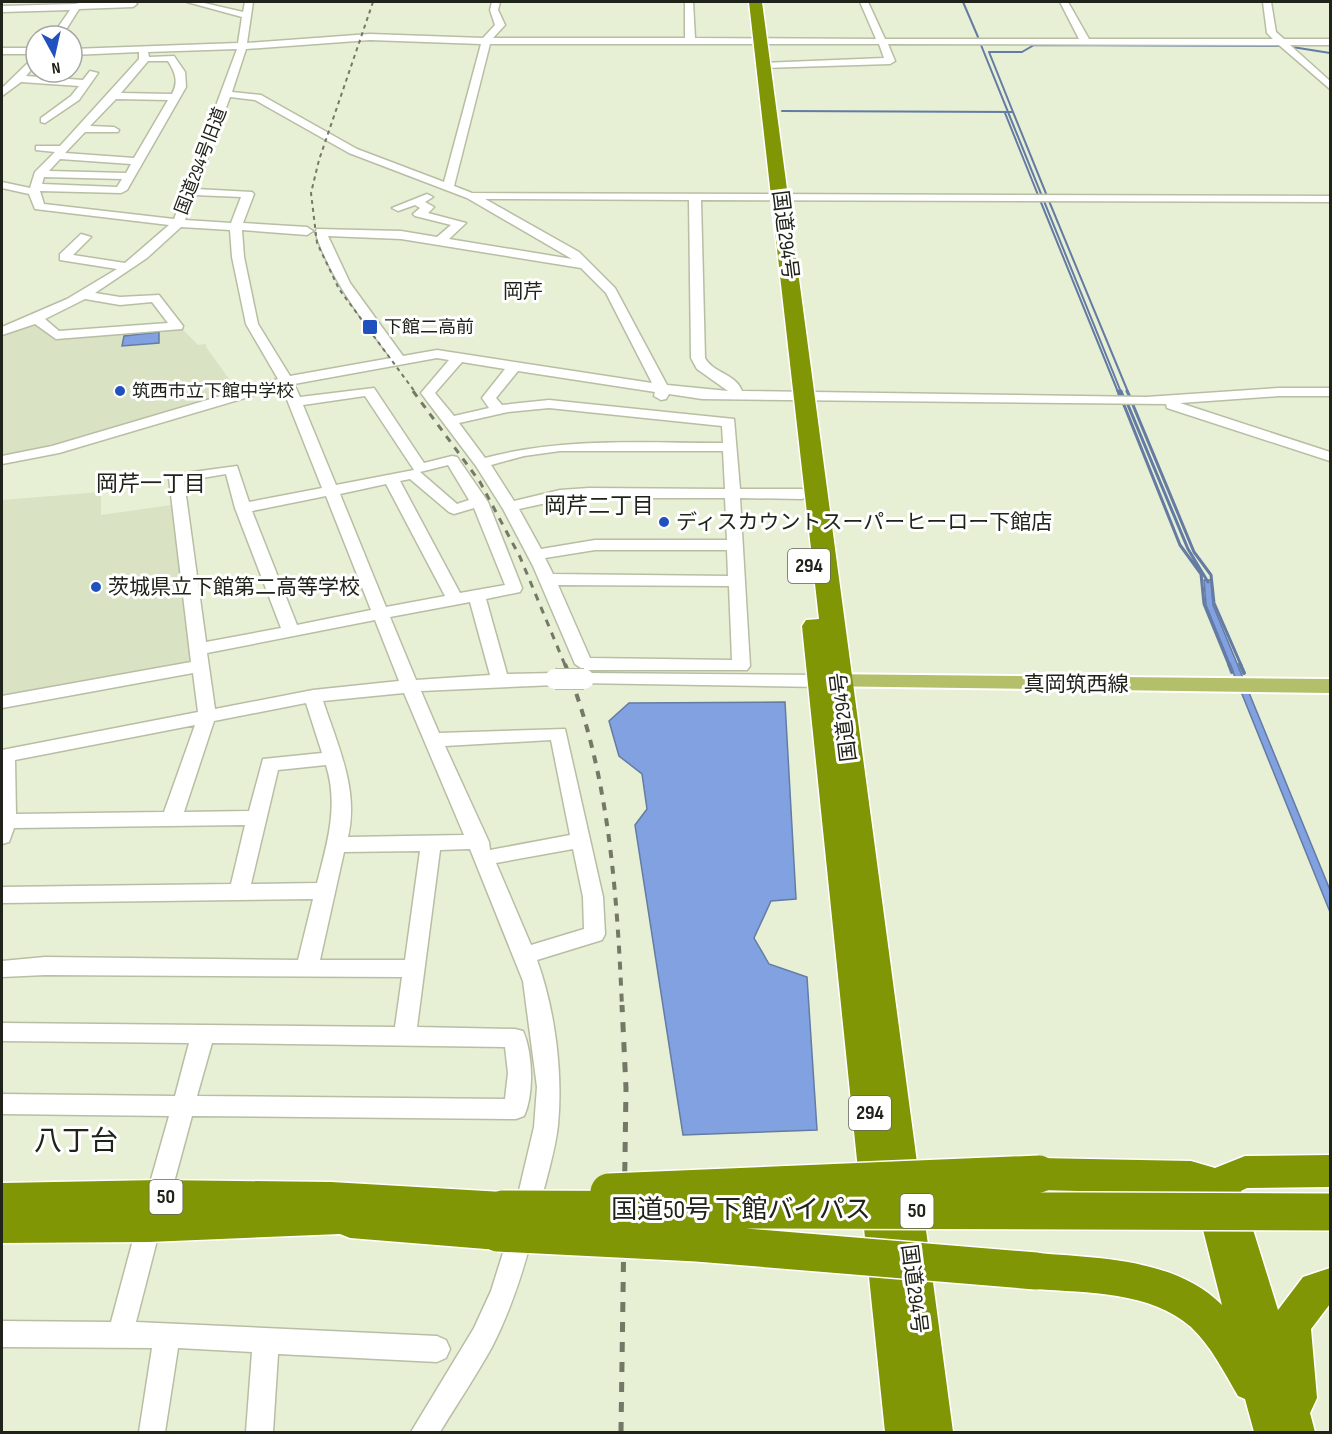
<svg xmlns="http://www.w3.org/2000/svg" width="1332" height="1434" viewBox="0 0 1332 1434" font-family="'Sofia Sans Condensed','Noto Sans JP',sans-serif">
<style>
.built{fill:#d9e2c2}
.water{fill:#81a1e0;stroke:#647ba4;stroke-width:1.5}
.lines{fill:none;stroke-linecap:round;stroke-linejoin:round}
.stream-far2{stroke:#647ba4;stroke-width:2}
.stream-far1{stroke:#647ba4;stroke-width:3}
.stream{stroke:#647ba4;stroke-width:4}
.minor-casing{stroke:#b7bea4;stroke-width:3}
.major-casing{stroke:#fff;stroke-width:4}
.highway-casing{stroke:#fff;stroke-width:3}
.minor{fill:#fff;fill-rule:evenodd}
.major{fill:#b3c069;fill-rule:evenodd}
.highway{fill:#809605;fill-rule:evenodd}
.rail-far3{stroke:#737867;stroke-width:2;stroke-dasharray:4 4;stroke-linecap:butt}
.rail-far2{stroke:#737867;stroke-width:3;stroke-dasharray:7 7;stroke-linecap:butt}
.rail-far1{stroke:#737867;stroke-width:4;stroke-dasharray:8 8;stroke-linecap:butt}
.rail{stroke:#737867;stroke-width:5;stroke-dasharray:10 10;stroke-linecap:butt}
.minor-bridge-casing{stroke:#b7bea4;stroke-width:22;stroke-linecap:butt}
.highway-bridge-casing{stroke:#fff;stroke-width:40;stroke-linecap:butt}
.minor-bridge{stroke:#fff;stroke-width:20}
.highway-bridge{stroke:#809605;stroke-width:37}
.poi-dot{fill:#2151be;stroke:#fff;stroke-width:2}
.labels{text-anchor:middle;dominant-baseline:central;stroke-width:6;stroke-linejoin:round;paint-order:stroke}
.far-street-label{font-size:18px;fill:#202319;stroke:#fff}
.far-poi-label{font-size:18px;fill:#202319;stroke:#fff;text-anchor:start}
.far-quarter-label{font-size:20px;fill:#202319;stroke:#fff}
.shield{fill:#fff;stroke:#63655e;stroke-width:1.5}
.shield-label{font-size:20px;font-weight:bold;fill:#202319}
.street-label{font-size:21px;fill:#202319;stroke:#fff}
.poi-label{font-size:21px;fill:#202319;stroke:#fff;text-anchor:start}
.neighbourhood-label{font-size:22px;fill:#202319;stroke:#fff}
.near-street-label{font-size:26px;fill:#202319;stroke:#fff}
.near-quarter-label{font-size:28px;fill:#202319;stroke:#fff}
</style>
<rect width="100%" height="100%" fill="#e7efd4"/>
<path class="built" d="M36,323L52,336L181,328L198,345L206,344V347L237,390L241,391L54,448L2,458V336Z
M101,492V515L185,503L195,659L190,664L2,698V500Z"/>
<path class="water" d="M159,332V343L122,346L124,336Z
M1204,580H1211L1213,605L1330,890V912L1206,605Z
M785,702L796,899L771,901L754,938L769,964L807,977L817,1130L683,1135L635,825L647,809L642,774L619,756L609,721L629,703Z"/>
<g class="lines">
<path class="stream-far2" d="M963,2L978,37
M981,45L1121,392
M782,111L1013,112L989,52H1022L1034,45L1286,46L1330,53
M1013,112L1047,196
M1005,113L1038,195
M1040,200L1118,392
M1049,201L1128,392"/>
<path class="stream-far1" d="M1118,391L1120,397
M1121,391L1124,399
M1127,391L1130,397
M1124,405L1180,545L1201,574L1204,604L1229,665
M1128,405L1188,549L1208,582
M1133,405L1194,552L1211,575L1214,603L1241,665"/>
<path class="stream" d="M1229,664L1232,672
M1240,664L1244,673"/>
<defs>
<path id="minor" d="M84,2H134L137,4L133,7L79,9L62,36H52L70,10L2,12V6L75,4Z
M187,2H200L243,12L245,2H253L247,43L370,34L483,38L495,25L490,10L492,2H500L498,10L505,25L493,38H685V2H693L695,38L876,39L860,2H868L885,39H1079L1060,2H1068L1089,39H1273L1267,33L1263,2H1271L1276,32L1284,39H1330V45H1290L1330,81V89L1279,45L888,44L895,61L890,64L763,68L760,67V63L884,58L879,44H490L454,186L472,193L1330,196V202L701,200L705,358C713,373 736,374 742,391L1146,397L1279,388H1330V396H1279L1180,403L1330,452V461L1167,408L1166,404L702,399L669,394L666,399L661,400L654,396L655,392L518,371L496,398L502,405L549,400L734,419L740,489H802L810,494L802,499L740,498L750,666L747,670H584L575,664L533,566L503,509L476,466L421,393L449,360L437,358L294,384L300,397L374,388L424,463L452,456L457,457L488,502L522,588L520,592L486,599L507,674L555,673L564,679L555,685L421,691L439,733L565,729L603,897L605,934L602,940L537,960C555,1010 563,1072 558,1125C555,1153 545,1182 539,1210C528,1256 514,1304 492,1347C476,1376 457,1404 440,1432H411L474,1328L491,1291L508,1237L534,1127L537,1087L523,981L470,849L440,850L417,1027L515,1029L523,1031C533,1053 534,1095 524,1116L516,1119L192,1116L170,1197L167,1205L158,1208L149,1205L146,1197L169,1116L2,1114V1094L175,1096L189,1043L2,1041V1023L395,1027L402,977L45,975L2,977V961L45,957L298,960L313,899L2,903V887L231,884L245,825L14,828L9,842L2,844V750L198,712L193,673L2,708V696L191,662L169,478L171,475L237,466L249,502L322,488L282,387L59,453L2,464V456L52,446L278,379L246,324L232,257L230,230L181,227L147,258L95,293L120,297L159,295L183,326L182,329L56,339L35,324L2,335V327L67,299L117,269L60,260V254L81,234L91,237L73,255L125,263L169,225L35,209L29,194L2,188V182L30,188L35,172L55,152L36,150V146H60L139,59V52L72,55V49L238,43L242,17ZM370,40L481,44L444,182L357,149L261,95L232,92L246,49ZM237,49L174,219L44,204L40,191L121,193L127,190L186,87L185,72L174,56L149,57L148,52ZM148,61H168C175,72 179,82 172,94L121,93ZM230,97L255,100L349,153L467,198L572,259L449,239L466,223L428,213L434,207L425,202L433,197L427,194L392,208L398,211L415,205L420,208L413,214L415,216L451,225L437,237L401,231L317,229L315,232C331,280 361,318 391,358L290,376L258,324L244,257L242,230L307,235L313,231L307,227L243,223L254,194L252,192L196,189ZM116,99L168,100L134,158L65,153L85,132H118L119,130L114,127L90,126ZM60,159L131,164L126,173L49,171ZM44,177L122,179L117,187L42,184ZM194,195L241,197L231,223L185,220ZM485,199L689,200L691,358L697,369L728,391L667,385L615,288L579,252ZM328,236L401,239L581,268L606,293L652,383L437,350L403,356L350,283ZM85,299L120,305L152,302L168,323L59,331L45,319ZM462,362L505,369L482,398L489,408L454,416L435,393ZM365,396L414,470L336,485L303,405ZM549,408L722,426L723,443C643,443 563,437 485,458L459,423L508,412ZM560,451H723L725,489L589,488L560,490L514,501L491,465L524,456ZM448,465L469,500L457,504L420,472ZM226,474L235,508L281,628L206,642L184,481ZM410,479L449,512L454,514L474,508L505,585L460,593L400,481ZM386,484L445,596L386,607L340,494ZM326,496L371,610L297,625L252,511ZM589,498H725L727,540H595L541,549L519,509L560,500ZM595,550H727L728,576L553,574L545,558ZM558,585L729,586L732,660L590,658ZM470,602L490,675L416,680L390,617ZM375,620L399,681L313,690L215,709L207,653ZM404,693L464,835L348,837C359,790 338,746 323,701ZM306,703L322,753L263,759L249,811L184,812L214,721ZM195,725L164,812L16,814L15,760ZM551,740L570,835L490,850L489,842L445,746ZM326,765C339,806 327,844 317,883L251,884L278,770ZM573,849L583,897L584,929L531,945L496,863ZM420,851L405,960H320L344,852ZM212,1043L505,1047L508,1073L505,1099L197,1096Z
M2,48H36V54H2Z
M36,55V64L26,76L83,80L90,71L98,73L79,100L45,123L41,122V118L71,96L79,86L21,82L2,96V88Z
M584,673L821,675L830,681L821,687L578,683L575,679Z
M149,1214L158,1217L161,1225L136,1322L437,1336L446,1340L450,1349L446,1358L437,1362L278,1354L273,1432H246L252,1352L178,1348L165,1432H139L152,1348L2,1347V1321L111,1322L137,1225L140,1217Z"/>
<path id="major" d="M822,674L1330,679V693L814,686L811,681L814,676Z"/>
<path id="highway" d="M749,2H762L953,1432H885L802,626L806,620L819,619Z
M1330,1155V1187L1247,1188L1241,1191L1278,1310L1303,1277L1330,1268V1304L1311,1329L1317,1398L1310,1413L1315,1432H1254L1245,1399L1238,1396C1224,1372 1211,1346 1191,1327C1150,1291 1087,1293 1036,1289L1023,1284L1017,1271L1023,1258L1036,1253C1097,1258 1175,1258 1222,1305L1194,1194L1039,1190L1026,1185L1021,1174L1026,1163L1039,1158L1191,1161L1215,1168L1245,1156Z
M158,1180L331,1182L503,1192L516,1197L521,1209L516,1221L512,1222L516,1233L511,1245L498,1250L350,1238L340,1234L149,1242L2,1243V1183Z"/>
</defs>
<use href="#minor" class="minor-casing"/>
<use href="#major" class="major-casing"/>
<use href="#highway" class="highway-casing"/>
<use href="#minor" class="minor"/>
<use href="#major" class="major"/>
<use href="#highway" class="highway"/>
<path class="rail-far3" d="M373,2L319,160L311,193L317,243L339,289L415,392"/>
<path class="rail-far2" d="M413,391L480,482L520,557L565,665"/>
<path class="rail-far1" d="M565,664C609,770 617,893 622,1007"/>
<path class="rail" d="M621,1432L626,1088L622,1005"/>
<defs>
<path id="minor-bridge" d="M555,679H584"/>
<path id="highway-bridge" d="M609,1192L1039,1174
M503,1209L1330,1212
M498,1233L697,1243L1036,1271"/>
</defs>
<use href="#minor-bridge" class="minor-bridge-casing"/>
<use href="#highway-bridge" class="highway-bridge-casing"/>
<use href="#minor-bridge" class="minor-bridge"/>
<use href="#highway-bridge" class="highway-bridge"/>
</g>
<g class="poi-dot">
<rect x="362" y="319" width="16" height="16" rx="3"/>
<circle cx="120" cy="391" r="6"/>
<circle cx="664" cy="522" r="6"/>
<circle cx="96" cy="587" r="6"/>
</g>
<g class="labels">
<g class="far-street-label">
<text transform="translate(201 161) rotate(-69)">国道294号旧道</text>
</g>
<g class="far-poi-label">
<text x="384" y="327">下館二高前</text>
<text x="132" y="391">筑西市立下館中学校</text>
</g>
<g class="far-quarter-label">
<text x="523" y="292">岡芹</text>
</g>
<g class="shield">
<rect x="788" y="549" width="42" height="34" rx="4.5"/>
<rect x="849" y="1096" width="42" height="34" rx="4.5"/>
<rect x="149.5" y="1180" width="33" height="34" rx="4.5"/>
<rect x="900.5" y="1194" width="33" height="34" rx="4.5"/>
</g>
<g class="shield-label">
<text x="809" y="566">294</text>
<text x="870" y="1113">294</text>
<text x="166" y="1197">50</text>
<text x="917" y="1211">50</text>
</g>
<g class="street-label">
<text transform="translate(785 235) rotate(83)">国道294号</text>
<text x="1076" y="684">真岡筑西線</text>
<text transform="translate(844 717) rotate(-97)">国道294号</text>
<text transform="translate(914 1289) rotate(83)">国道294号</text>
</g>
<g class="poi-label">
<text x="676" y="522">ディスカウントスーパーヒーロー下館店</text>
<text x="108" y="587">茨城県立下館第二高等学校</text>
</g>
<g class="neighbourhood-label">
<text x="151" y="484">岡芹一丁目</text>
<text x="599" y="506">岡芹二丁目</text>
</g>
<g class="near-street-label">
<text x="741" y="1210">国道50号 下館バイパス</text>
</g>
<g class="near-quarter-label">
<text x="76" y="1141">八丁台</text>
</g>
</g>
<rect width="1332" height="1434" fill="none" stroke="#202319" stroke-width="6"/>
<g transform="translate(54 54) rotate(172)"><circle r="28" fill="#ffffff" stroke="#a6a7a3" stroke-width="1.5"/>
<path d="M0-4.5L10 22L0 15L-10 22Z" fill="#2151be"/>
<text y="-9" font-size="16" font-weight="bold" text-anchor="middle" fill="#202319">N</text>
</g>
</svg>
